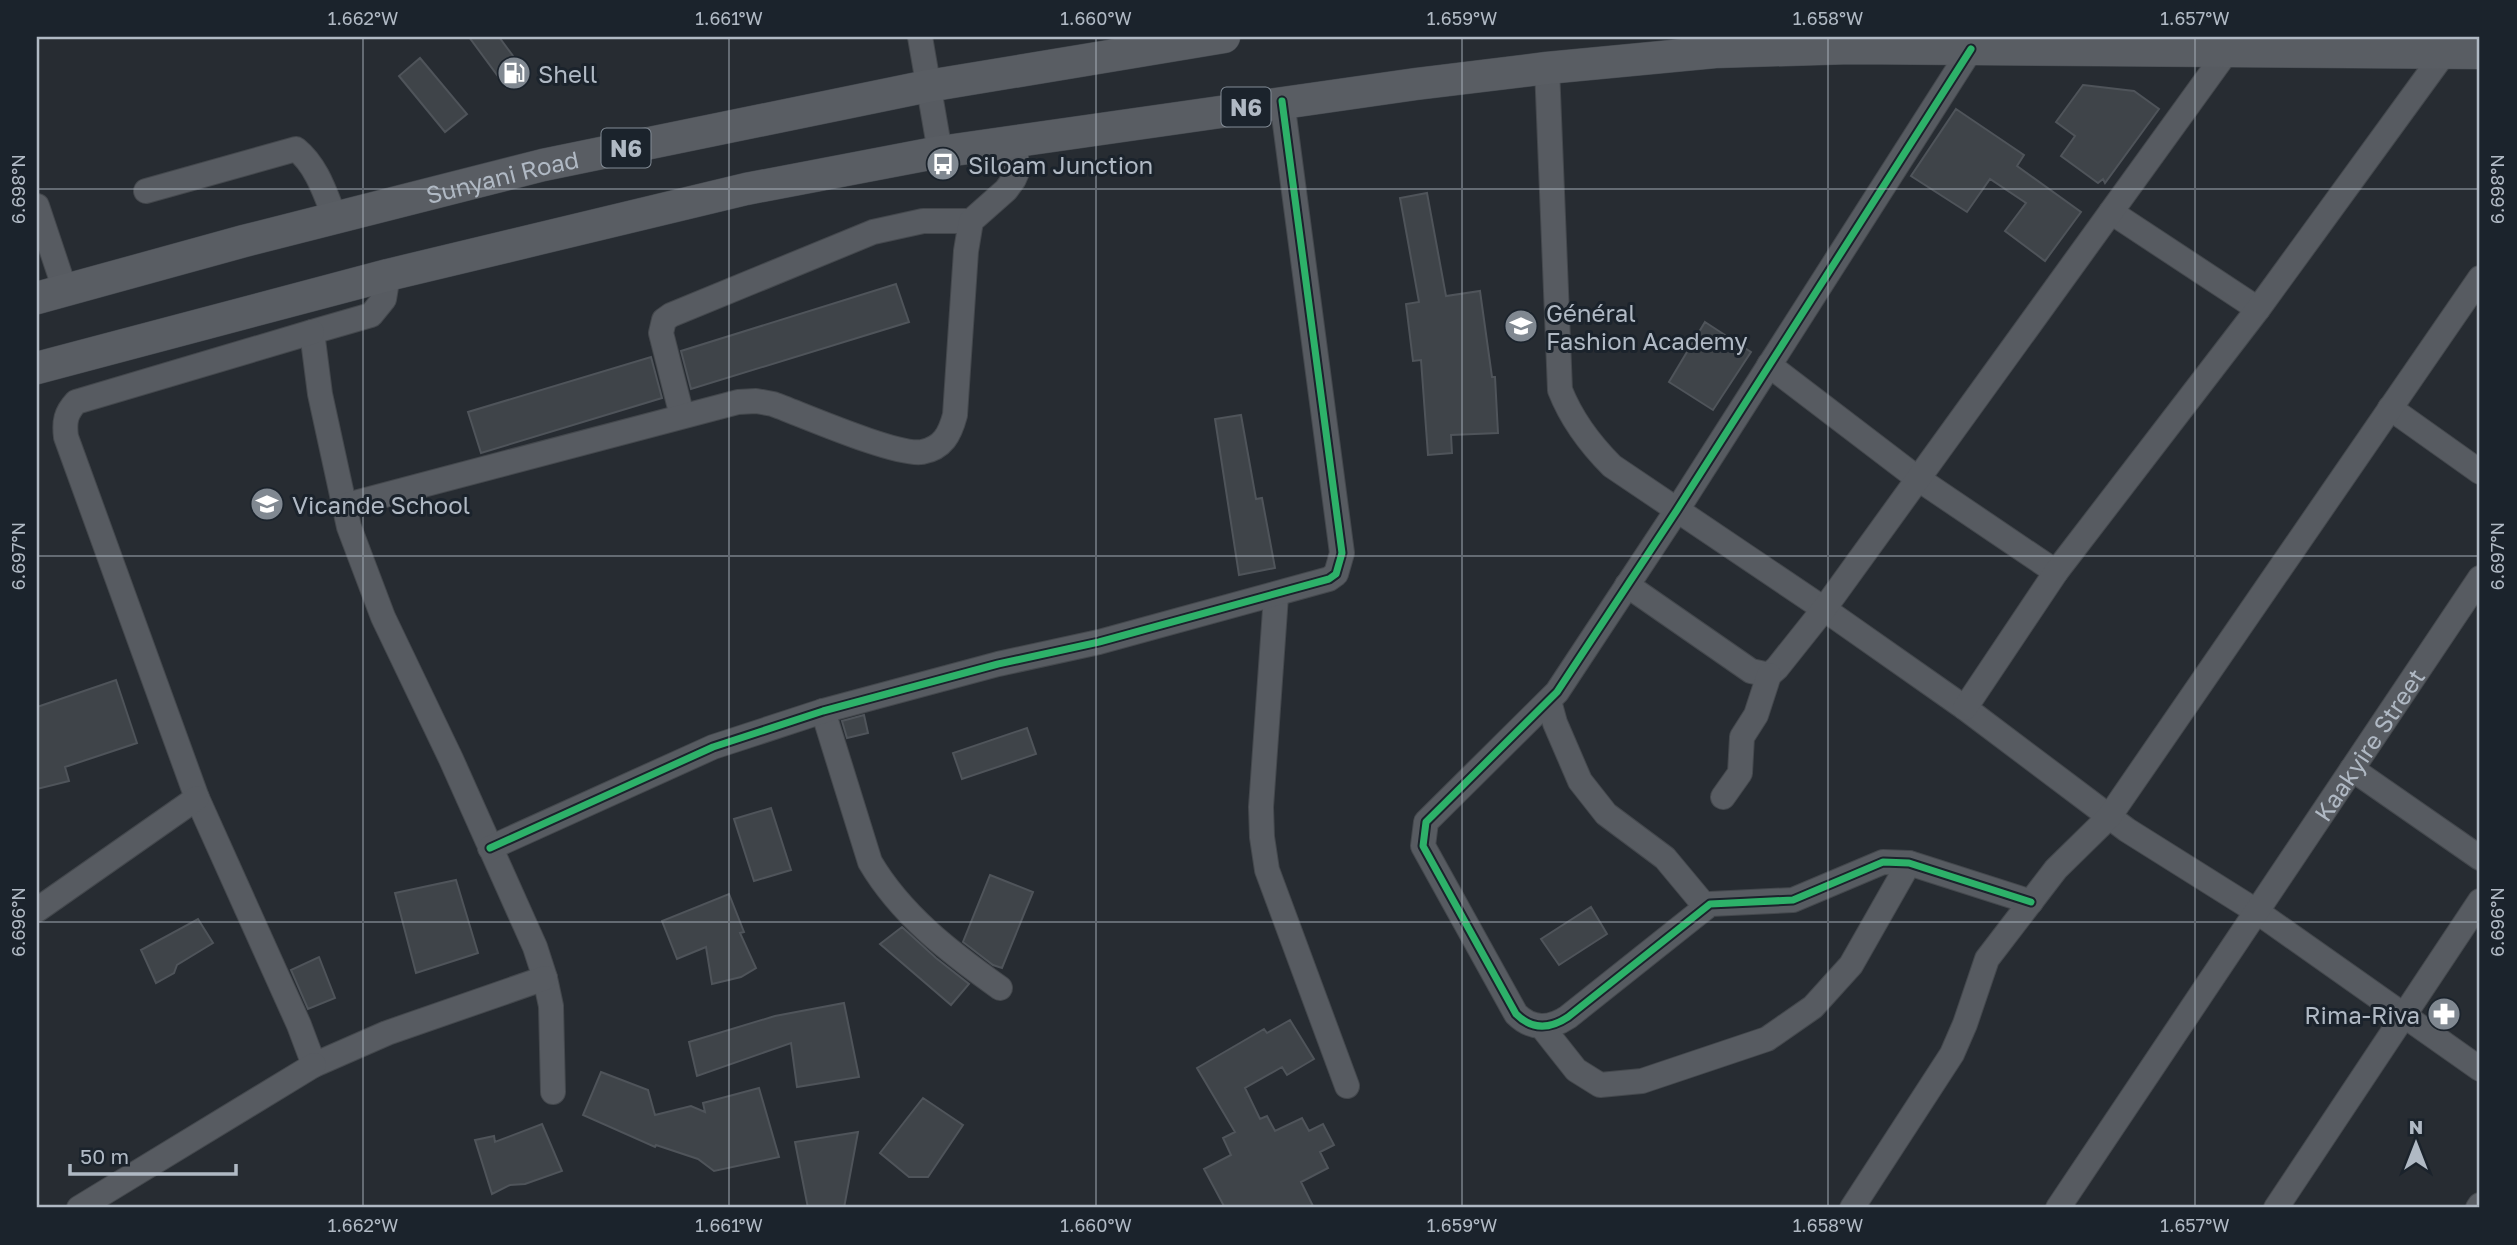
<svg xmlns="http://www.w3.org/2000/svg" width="2517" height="1245" viewBox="0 0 2517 1245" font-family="'Golos Text',sans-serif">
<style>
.building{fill:#3f4449;stroke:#4f545a;stroke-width:2}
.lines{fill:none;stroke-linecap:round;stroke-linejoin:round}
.minor-casing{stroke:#44484d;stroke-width:26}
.major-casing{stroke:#44494f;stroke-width:33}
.minor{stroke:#575b61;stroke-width:24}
.major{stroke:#595d63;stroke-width:32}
.cycleway-casing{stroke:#1b232c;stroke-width:11}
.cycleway{stroke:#2db169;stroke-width:7}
.ticks{fill:none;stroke:#b0b9c4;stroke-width:2;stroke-opacity:0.45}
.labels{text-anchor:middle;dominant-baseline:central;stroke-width:6;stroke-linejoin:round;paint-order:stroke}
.shield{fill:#1b232c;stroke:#838c96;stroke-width:2}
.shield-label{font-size:23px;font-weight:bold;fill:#b0b9c4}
.poi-label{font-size:24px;fill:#b0b9c4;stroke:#1b232c;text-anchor:start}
.street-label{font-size:24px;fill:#b0b9c4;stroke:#1b232c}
.neatline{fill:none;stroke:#b0b9c4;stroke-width:2.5}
.ticks-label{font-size:18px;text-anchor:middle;fill:#b0b9c4}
</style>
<rect width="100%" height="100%" fill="#272c32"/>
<path class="building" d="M469,37H499L525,72L506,87Z
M420,58L467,114L445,132L399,76Z
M2083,85L2134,91L2159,109L2105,183L2103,179L2098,183L2061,156L2075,136L2056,122Z
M1956,109L2024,155L2017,166L2081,212L2045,261L2005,231L2026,203L1990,179L1967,212L1911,176Z
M1427,193L1446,296L1480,291L1492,377H1495L1498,433L1451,435L1452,453L1428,455L1421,360L1413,361L1406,304L1419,302L1400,198Z
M896,284L909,322L691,389L681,351Z
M1705,322L1751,352L1713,410L1669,382Z
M651,357L662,398L481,453L468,412Z
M1241,415L1256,499L1262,498L1275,568L1239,575L1215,419Z
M116,680L137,743L65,767L69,781L37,789V707Z
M864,715L868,733L847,738L842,721Z
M1027,728L1036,754L962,779L953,753Z
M771,808L791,870L754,881L734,819Z
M990,875L1033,892L1002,968L993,965L963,942Z
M456,880L478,953L416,973L395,893Z
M729,894L744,932L740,933L756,968L741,977L712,984L706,947L677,959L662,921Z
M1591,907L1607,934L1559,965L1541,939Z
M198,919L213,943L177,965L174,973L156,983L141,950Z
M902,927L936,958L969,984L951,1005L880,944Z
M319,957L335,998L308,1009L291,970Z
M844,1003L859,1077L797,1087L791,1043L697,1076L689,1042L775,1016Z
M1290,1020L1314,1059L1287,1075L1282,1067L1245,1088L1260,1119L1267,1116L1275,1131L1302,1118L1309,1131L1323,1124L1334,1145L1320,1152L1328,1168L1301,1182L1314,1208H1225L1204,1169L1231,1155L1223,1138L1235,1132L1197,1068L1264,1029L1267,1033Z
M601,1072L648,1090L655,1115L691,1106L705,1112L703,1103L759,1088L779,1157L714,1171L698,1159L656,1145L655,1147L583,1115Z
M923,1098L963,1125L928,1177H909L880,1153Z
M542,1124L562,1171L525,1184L510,1185L492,1194L475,1140L494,1136L495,1142Z
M858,1132L844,1208H808L795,1142Z"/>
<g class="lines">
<defs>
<g id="minor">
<path d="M920,37L940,152"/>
<path d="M1971,49L1677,510L1557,692L1426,822L1423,846L1516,1014C1532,1030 1550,1029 1568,1017L1710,904L1793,900L1883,862L1909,863L2031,902"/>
<path d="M1547,68L1560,390C1571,418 1591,445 1612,466L1824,609L1965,708L2127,830L2256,911L2480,1069"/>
<path d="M146,191L296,149C317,166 325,193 335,218"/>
<path d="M37,206L65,290"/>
<path d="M2111,212L2258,309"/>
<path d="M388,275L384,299L371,315L312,332L320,394L349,527L383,617L451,759L535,947L545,978L551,1006L553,1092"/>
<path d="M312,332L76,402C66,413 64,421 66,437L197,798L299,1025L314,1065L387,1033L545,978"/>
<path d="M1769,365L1917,478L2056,572"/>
<path d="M2390,408L2480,472"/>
<path d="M682,416L661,333L664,320L671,315L873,232L923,221H971"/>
<path d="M343,506L738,402L756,401L773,404C803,415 896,456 922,452C943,448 950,434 955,415L966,251L971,221L1006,190L1014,179L1017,172L1015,141"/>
<path d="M1627,585L1751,671L1769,675L1777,668L1824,609L2228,50"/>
<path d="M1276,596L1261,807L1262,837L1267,870L1347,1086"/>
<path d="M1549,701L1555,723L1580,781L1606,814L1665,858L1705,906"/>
<path d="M1965,708L2056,572L2258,309L2445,52"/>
<path d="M823,711L870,862C901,915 951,953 1000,988"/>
<path d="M2352,769L2480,858"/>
<path d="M1723,797L1740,773L1742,737L1756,715L1769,675"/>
<path d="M490,848L713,747L823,711L998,664L1099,642L1329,579L1336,574L1342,553L1282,101"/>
<path d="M37,910L197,798"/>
<path d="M1542,1027L1576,1070L1600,1085L1642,1081L1767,1039L1813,1007L1851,965L1909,863"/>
<path d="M79,1208L314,1065"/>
<path d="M1852,1208L1952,1054L1965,1024L1987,959L2056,869L2109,817L2480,278"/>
<path id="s1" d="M2058,1208L2480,578"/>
<path d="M2276,1208L2480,901"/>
<path d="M2478,1208L2480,1205"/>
</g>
<g id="major">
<path id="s2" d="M37,298L244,241L543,165L928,86L1224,37"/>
<path d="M37,368L388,275L746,189L940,152L1416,84L1547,68L1715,52L1851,48L2480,53"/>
</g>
</defs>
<use href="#minor" class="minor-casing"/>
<use href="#major" class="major-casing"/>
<use href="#minor" class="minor"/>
<use href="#major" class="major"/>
<defs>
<path id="cycleway" d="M1971,49L1677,510L1557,692L1426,822L1423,846L1516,1014C1532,1030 1550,1029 1568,1017L1710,904L1793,900L1883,862L1909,863L2031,902
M490,848L713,747L823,711L998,664L1099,642L1329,579L1336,574L1342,553L1282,101"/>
</defs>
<use href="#cycleway" class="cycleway-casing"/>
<use href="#cycleway" class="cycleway"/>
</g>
<path class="ticks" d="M363,37V1208M729,37V1208M1096,37V1208M1462,37V1208M1828,37V1208M2195,37V1208M37,189H2480M37,556H2480M37,922H2480"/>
<defs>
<symbol id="fuel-disc" viewBox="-11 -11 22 22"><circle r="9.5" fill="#808891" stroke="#1b232c"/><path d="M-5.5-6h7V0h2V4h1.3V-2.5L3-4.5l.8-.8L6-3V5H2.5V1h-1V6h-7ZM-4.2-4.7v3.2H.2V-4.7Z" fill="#fff"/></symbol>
<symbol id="bus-disc" viewBox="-11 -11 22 22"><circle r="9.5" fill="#808891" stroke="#1b232c"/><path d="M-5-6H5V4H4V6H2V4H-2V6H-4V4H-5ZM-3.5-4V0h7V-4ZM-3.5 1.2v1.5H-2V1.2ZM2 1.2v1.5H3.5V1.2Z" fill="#fff"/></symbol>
<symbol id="school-disc" viewBox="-11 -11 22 22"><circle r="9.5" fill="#808891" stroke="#1b232c"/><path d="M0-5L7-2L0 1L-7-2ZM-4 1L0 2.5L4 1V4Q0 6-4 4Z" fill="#fff"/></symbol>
<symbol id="pharmacy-disc" viewBox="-11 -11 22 22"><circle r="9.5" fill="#808891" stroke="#1b232c"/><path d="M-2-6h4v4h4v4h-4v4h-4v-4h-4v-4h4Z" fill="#fff"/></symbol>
</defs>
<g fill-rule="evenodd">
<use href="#fuel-disc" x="495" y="54" width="38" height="38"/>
<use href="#bus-disc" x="924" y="145" width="38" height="38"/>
<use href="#school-disc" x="1502" y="307" width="38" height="38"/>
<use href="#school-disc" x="248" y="485" width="38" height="38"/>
<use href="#pharmacy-disc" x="2425" y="995" width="38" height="38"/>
</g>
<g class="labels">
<g class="shield">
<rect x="1221.5" y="87.5" width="49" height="39" rx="5"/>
<rect x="601.5" y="128.5" width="49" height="39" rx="5"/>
</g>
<g class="shield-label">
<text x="1246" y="107">N6</text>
<text x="626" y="148">N6</text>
</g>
<g class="poi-label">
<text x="538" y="73">Shell</text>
<text x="968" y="164">Siloam Junction</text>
<text x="1546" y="312">Général<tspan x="1546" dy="28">Fashion Academy</tspan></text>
<text x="292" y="504">Vicande School</text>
<text x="2420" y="1014" text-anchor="end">Rima-Riva</text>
</g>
<g class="street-label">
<text stroke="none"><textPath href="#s2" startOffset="481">Sunyani Road</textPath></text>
<text stroke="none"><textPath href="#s1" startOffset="558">Kaakyire Street</textPath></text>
</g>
</g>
<rect width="2517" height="1245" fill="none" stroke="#1b232c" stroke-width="77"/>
<g transform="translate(2416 1144)" stroke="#1b232c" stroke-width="5" paint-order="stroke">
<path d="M0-5L12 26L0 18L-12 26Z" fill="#b0b9c4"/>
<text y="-10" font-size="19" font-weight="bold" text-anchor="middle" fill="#b0b9c4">N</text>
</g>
<path d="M70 1164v10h166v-10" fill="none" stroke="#b0b9c4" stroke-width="3.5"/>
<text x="80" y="1164" font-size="21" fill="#b0b9c4" stroke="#1b232c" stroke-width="5" paint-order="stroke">50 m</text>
<rect x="38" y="38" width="2440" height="1168" class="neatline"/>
<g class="ticks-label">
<text x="363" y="25">1.662°W</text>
<text x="729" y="25">1.661°W</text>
<text x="1096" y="25">1.660°W</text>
<text x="1462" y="25">1.659°W</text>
<text x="1828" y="25">1.658°W</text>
<text x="2195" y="25">1.657°W</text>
<text transform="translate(19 189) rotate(-90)" y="6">6.698°N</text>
<text transform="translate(2498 189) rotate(-90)" y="6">6.698°N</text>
<text transform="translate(19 556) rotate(-90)" y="6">6.697°N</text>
<text transform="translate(2498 556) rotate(-90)" y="6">6.697°N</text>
<text transform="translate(19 922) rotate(-90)" y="6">6.696°N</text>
<text transform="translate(2498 922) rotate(-90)" y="6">6.696°N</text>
<text x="363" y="1232">1.662°W</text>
<text x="729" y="1232">1.661°W</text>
<text x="1096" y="1232">1.660°W</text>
<text x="1462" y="1232">1.659°W</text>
<text x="1828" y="1232">1.658°W</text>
<text x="2195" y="1232">1.657°W</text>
</g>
</svg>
